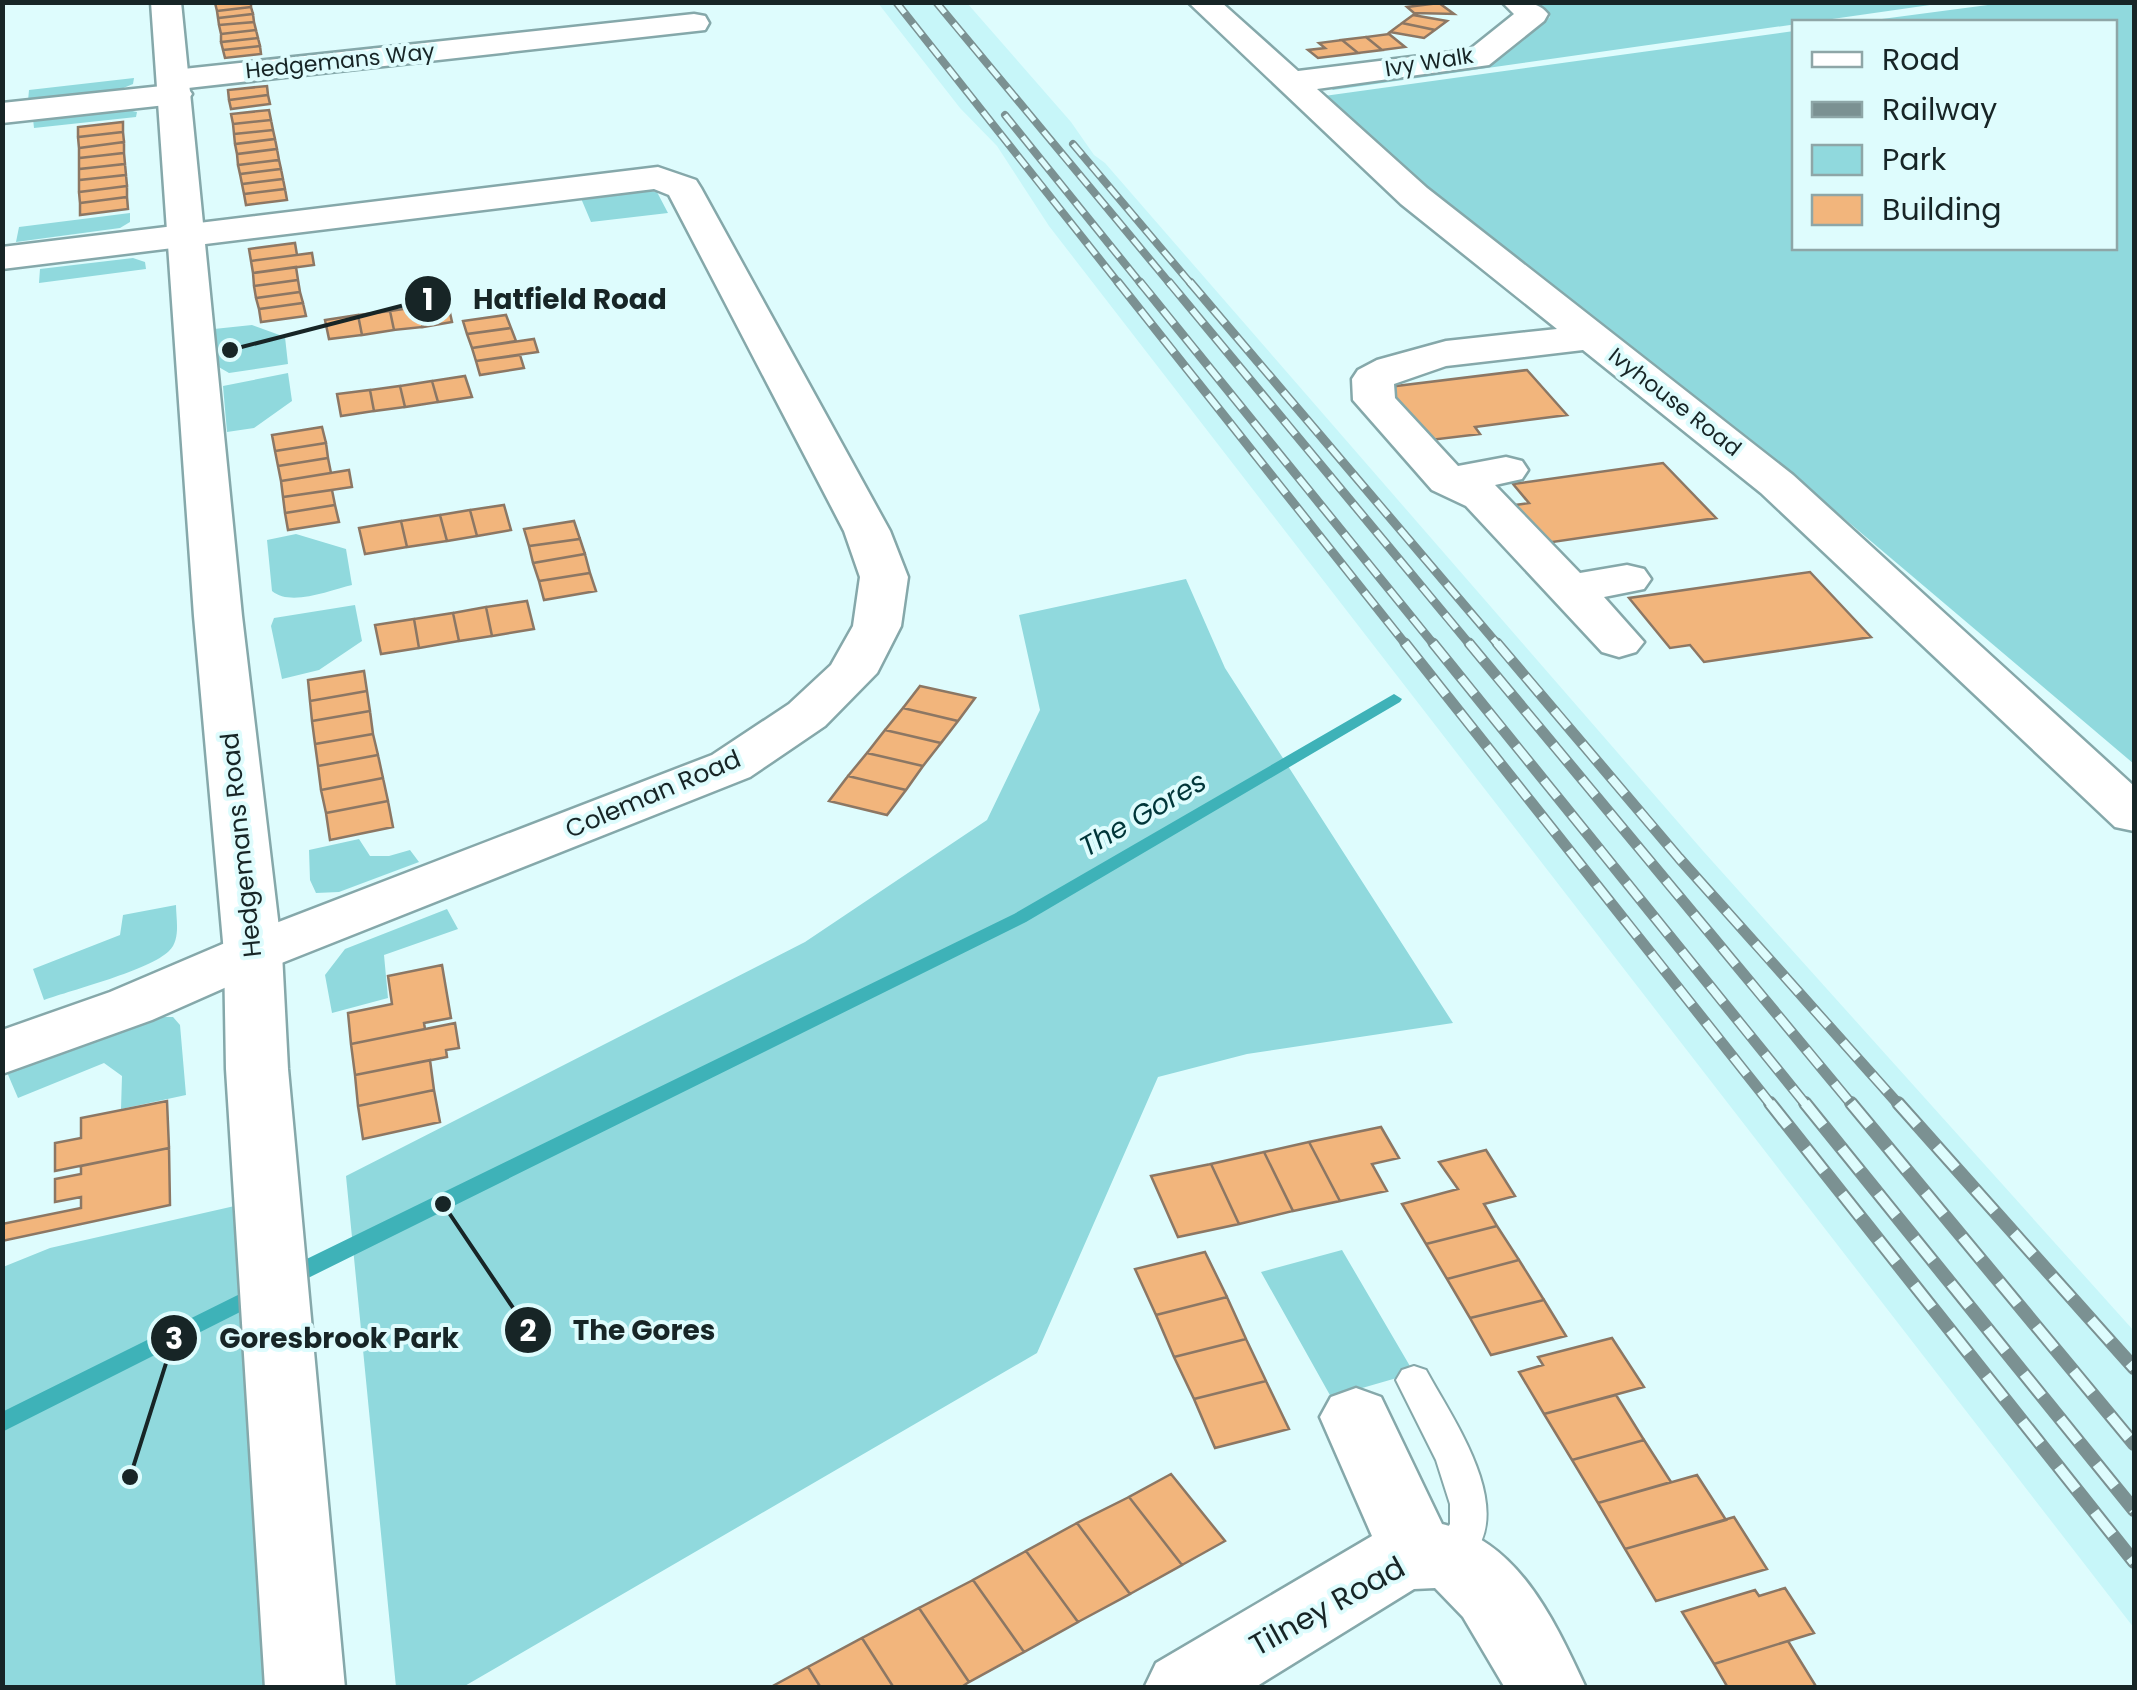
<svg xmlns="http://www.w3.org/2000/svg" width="2137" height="1690" viewBox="0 0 2137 1690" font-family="Poppins,sans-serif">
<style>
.built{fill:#c7f6f9}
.green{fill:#90d9dd}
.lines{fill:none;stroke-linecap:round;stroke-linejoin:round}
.stream{fill:#3eb2b8;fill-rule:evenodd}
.building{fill:#f2b57c;stroke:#8c7764;stroke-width:2.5}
.lane-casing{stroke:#85a8aa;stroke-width:4}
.street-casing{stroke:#85a8aa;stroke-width:5}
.secondary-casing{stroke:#85a8aa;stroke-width:5}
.lane{fill:#fff;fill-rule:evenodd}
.street{fill:#fff;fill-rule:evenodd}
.secondary{fill:#fff;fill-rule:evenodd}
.rail-far3-casing{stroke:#7b9192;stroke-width:8}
.rail-far2-casing{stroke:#7b9192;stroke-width:9}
.rail-far1-casing{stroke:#7b9192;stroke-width:11}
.rail-casing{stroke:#7b9192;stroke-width:14}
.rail-far3{stroke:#defcfd;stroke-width:5;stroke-dasharray:14;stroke-linecap:butt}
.rail-far2{stroke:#defcfd;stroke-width:6;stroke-dasharray:18;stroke-linecap:butt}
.rail-far1{stroke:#defcfd;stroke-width:8;stroke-dasharray:22;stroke-linecap:butt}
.rail{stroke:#defcfd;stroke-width:10;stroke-dasharray:29;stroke-linecap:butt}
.labels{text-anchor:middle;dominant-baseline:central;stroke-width:8;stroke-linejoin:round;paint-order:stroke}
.far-street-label{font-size:22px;fill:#172526;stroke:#defcfd}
.street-label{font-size:25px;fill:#172526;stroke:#defcfd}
.water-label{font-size:28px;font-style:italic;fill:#003639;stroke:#defcfd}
.near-street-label{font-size:30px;fill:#172526;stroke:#defcfd}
.leader{fill:none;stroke:#172526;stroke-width:4}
.callout-dot{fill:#172526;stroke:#defcfd;stroke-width:4}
.mark-label{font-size:30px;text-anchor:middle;font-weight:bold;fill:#fff}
.callout-label{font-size:28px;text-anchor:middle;font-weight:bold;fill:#172526;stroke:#defcfd;stroke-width:8;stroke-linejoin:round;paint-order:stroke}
</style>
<rect width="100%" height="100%" fill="#defcfd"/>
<path class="built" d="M878,3H967L1071,122L1094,155L1105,163L1704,852L2134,1331V1628L1049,226L997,146L960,108Z"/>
<path class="green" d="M1538,3H1944L1333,90L1328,85L1485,64L1495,61L1550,17Z
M2003,3H2134V764L1755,443L1429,194L1317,97L1794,31V248H2114V22H1859Z
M134,78L133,84L121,89L28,101L29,90Z
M123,109L137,112L136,117L34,128L33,119Z
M639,189L657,192L668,213L591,222L580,196Z
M130,213V222L120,228L16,242L19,227Z
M133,258L145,262L146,269L39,283L40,269Z
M252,325L285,337L288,364L229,373L217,366L214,329Z
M288,373L292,401L254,428L227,432L223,386Z
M296,534L346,549L352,585C330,590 291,607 272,591L267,540Z
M1186,579L1225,668L1453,1023L1247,1054L1158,1077L1037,1353L463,1687H396L346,1176L805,942L987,820L1040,710L1019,615Z
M355,605L362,641L319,670L282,679L271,626L274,618Z
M359,839L370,856H389L410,850L419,862L339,892L316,893L310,880L309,850Z
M176,905C176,919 181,940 169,951C150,970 72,990 44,1000L33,969L120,935L123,915Z
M447,909L458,929L384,955L388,998L332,1013L325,975L345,949Z
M158,1017H173L180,1025L186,1095L121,1109L122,1076L104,1063L18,1098L6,1070Z
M239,1205L273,1687L3,1688V1267L50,1248Z
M1342,1250L1414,1373L1331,1397L1261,1272Z"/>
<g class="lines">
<path class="stream" d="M1394,694L1402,699L1400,702L1026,922L296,1284L288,1286L280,1284L277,1278L280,1272L1014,914Z
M260,1284L268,1286L271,1292L268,1298L2,1432V1412Z"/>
</g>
<path class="building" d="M251,2V7L217,11L215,3Z
M1439,3L1454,14L1414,13L1407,7Z
M251,7L253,14L218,18L217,11Z
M253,14L254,22L219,25L218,18Z
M1413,15L1447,21L1435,30L1402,23Z
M254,22L256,30L221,34L219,25Z
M1402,23L1435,30L1424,38L1390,32Z
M256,30L258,38L221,42V34Z
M1389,34L1405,47L1382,50L1366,37Z
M1366,37L1382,50L1358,53L1342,40Z
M258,38L260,46L223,50L221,42Z
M1342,40L1358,53L1318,58L1308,50L1325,48L1319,43Z
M260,46L261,54L225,58L223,50Z
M267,86L268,95L229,100L228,90Z
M268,95L270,104L231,109L229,100Z
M269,110L271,120L233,124L231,114Z
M271,120L273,130L234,134L233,124Z
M123,122V132L78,137V127Z
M273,130L275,139L235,144L234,134Z
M123,132L124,142L79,148L78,137Z
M275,139L277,149L237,154L235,144Z
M124,142V153L79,158V148Z
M277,149L279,160L238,165L237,154Z
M124,153L125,164L79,169V158Z
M279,160L281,169L240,174L238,165Z
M125,164L126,175L79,180V169Z
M281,169L283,179L242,184L240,174Z
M126,175L127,186L79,192V180Z
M283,179L285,189L244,194L242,184Z
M127,186V197L80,203L79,192Z
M285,189L287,200L246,205L244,194Z
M127,197L128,209L80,215V203Z
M295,243L297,255L251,261L249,249Z
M312,253L314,265L253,273L251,261Z
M296,267L298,280L254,286L253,273Z
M298,280L300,292L256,298L254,286Z
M300,292L303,303L259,309L256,298Z
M431,298L443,299L448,304L452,322L423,327L417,307Z
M303,303L306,316L261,322L259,309Z
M417,307L423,327L394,330L390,311Z
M390,311L394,330L362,335L358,315Z
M358,315L362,335L329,339L325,320Z
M506,315L511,328L467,334L463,321Z
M511,328L516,341L472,348L467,334Z
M534,339L538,352L476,361L472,348Z
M520,355L524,368L480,375L476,361Z
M1527,370L1567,415L1475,427L1480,434L1422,441L1380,388Z
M465,376L472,397L438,402L432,381Z
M432,381L438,402L405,407L400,386Z
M400,386L405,407L374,411L370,390Z
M370,390L374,411L341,416L337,394Z
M322,427L326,443L275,451L272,435Z
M326,443L328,458L278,466L275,451Z
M328,458L331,473L281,481L278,466Z
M1663,463L1716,518L1539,544L1508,506L1529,503L1513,484Z
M349,470L352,487L283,497L281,481Z
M332,490L335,505L285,513L283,497Z
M335,505L339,522L288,530L285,513Z
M504,505L511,530L477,536L470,510Z
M470,510L477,536L447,541L440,515Z
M440,515L447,541L407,547L401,521Z
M401,521L407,547L365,554L359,528Z
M574,521L580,539L529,546L524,529Z
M580,539L585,554L533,563L529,546Z
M585,554L590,573L539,581L533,563Z
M1810,572L1871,637L1704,662L1690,645L1670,648L1629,598Z
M590,573L596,591L544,600L539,581Z
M527,601L534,629L492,636L486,607Z
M486,607L492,636L459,641L453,613Z
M453,613L459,641L419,648L414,619Z
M414,619L419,648L381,654L375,625Z
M364,671L367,691L310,701L308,680Z
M920,686L975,698L958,721L903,708Z
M367,691L370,711L312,721L310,701Z
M903,708L958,721L941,743L885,730Z
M370,711L373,734L315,744L312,721Z
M885,730L941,743L923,766L867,753Z
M373,734L378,755L318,766L315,744Z
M867,753L923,766L906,790L848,776Z
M378,755L383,778L321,790L318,766Z
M848,776L906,790L887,815L829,801Z
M383,778L388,801L326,813L321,790Z
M388,801L393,827L330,840L326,813Z
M442,965L451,1018L424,1023L425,1029L351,1044L348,1013L392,1004L388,976Z
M455,1023L459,1048L446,1050L447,1057L355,1075L351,1044Z
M430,1060L434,1090L358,1106L355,1075Z
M434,1090L440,1122L363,1139L358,1106Z
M167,1101L169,1148L55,1171V1143L81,1138V1118Z
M1381,1127L1399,1158L1372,1164L1387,1191L1340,1201L1309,1142Z
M1309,1142L1340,1201L1293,1211L1264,1152Z
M169,1148L170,1205L2,1241V1224L81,1208V1197L55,1202V1179L81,1174V1166Z
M1486,1150L1515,1196L1484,1204L1497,1226L1426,1244L1402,1204L1458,1189L1439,1162Z
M1264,1152L1293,1211L1239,1224L1211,1164Z
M1211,1164L1239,1224L1178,1237L1151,1176Z
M1497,1226L1519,1260L1447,1279L1426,1244Z
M1205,1252L1227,1297L1156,1315L1135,1269Z
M1519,1260L1544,1300L1470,1318L1447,1279Z
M1227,1297L1246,1339L1174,1357L1156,1315Z
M1544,1300L1566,1336L1491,1355L1470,1318Z
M1612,1338L1644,1387L1544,1414L1519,1372L1543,1365L1538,1357Z
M1246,1339L1266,1381L1194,1399L1174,1357Z
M1266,1381L1289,1429L1215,1448L1194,1399Z
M1616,1395L1644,1440L1572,1460L1544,1414Z
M1644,1440L1671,1482L1598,1503L1572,1460Z
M1171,1474L1225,1541L1182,1565L1129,1497Z
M1697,1475L1726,1520L1625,1549L1598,1503Z
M1129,1497L1182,1565L1130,1594L1077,1523Z
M1734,1517L1767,1569L1656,1601L1625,1549Z
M1077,1523L1130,1594L1078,1622L1026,1551Z
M1026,1551L1078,1622L1024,1652L973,1580Z
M973,1580L1024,1652L969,1682L919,1608Z
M1785,1588L1814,1633L1714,1664L1682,1612L1755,1590L1759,1596Z
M919,1608L969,1682L960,1688H894L862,1638Z
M862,1638L894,1688H821L808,1667Z
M1788,1641L1817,1688H1728L1714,1664Z
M808,1667L821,1688H769Z"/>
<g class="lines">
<defs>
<path id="lane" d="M1414,1366L1426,1370C1452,1418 1514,1504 1473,1555C1462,1570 1451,1574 1434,1568L1428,1557L1450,1524V1504L1436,1460L1396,1380L1402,1370Z"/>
<path id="street" d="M1188,2H1221L1298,71L1469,50L1514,14L1502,2C1520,2 1537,0 1548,14L1544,21L1489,65L1317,89L1427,188L1793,475L2134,786V831L2115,827L1761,493L1583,350L1446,366L1394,384L1395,398L1458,466L1506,457L1522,461L1528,470L1522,479L1495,485L1580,573L1627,565L1644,569L1651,579L1644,589L1604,597L1644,642L1636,652L1619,657L1602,652L1466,506L1432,490L1353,400L1352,379L1358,370L1377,360L1446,341L1557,329L1401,204Z
M694,14L705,16L709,23L705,30L188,88L192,94L187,101L175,104L2,123V103L162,86L158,80L162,73L174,70Z
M658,167L696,180L701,188L890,531L908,577L901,626L877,673L825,726L750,777L274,966L152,1020L2,1074V1030L110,992L232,940L712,755L789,704L831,665L853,626L860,577L844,531L669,195L654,189L2,269V247Z
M1356,1388L1381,1397L1442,1524C1519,1541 1555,1622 1586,1688H1505L1463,1617L1435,1588L1414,1589L1254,1688H1144L1156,1663L1372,1536L1320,1417L1331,1397Z"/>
<path id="secondary" d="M151,2H181L242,616L282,953L288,1069L345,1688H265L226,1069L224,953L194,616Z"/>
</defs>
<use href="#lane" class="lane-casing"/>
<use href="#street" class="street-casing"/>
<use href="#secondary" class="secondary-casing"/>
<use href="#lane" class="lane"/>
<use href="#street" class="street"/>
<use href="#secondary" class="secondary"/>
<defs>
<path id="rail-far3" d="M896,2L1120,285
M936,2L1171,285
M1005,115L1142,285
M1073,144L1192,285"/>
<path id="rail-far2" d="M1118,282L1407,646
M1140,282L1435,646
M1169,282L1471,646
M1190,282L1499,646"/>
<path id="rail-far1" d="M1405,643L1772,1106
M1433,643L1807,1106
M1469,643L1853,1106
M1497,643L1679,858L1900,1106"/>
<path id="rail" d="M1770,1103L2134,1562
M1805,1103L2134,1510
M1851,1103L2134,1444
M1898,1103L2134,1368"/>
</defs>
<use href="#rail-far3" class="rail-far3-casing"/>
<use href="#rail-far2" class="rail-far2-casing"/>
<use href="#rail-far1" class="rail-far1-casing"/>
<use href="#rail" class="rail-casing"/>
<use href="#rail-far3" class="rail-far3"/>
<use href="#rail-far2" class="rail-far2"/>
<use href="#rail-far1" class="rail-far1"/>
<use href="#rail" class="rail"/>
</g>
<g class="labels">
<g class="far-street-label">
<text transform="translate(340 61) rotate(-6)">Hedgemans Way</text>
<text transform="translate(1429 62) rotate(-9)">Ivy Walk</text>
<text transform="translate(1675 402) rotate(38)">Ivyhouse Road</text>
</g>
<g class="street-label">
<text transform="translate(653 794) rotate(-23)">Coleman Road</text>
<text transform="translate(241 845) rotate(-96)">Hedgemans Road</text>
</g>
<g class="water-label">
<text transform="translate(1143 814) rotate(-30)">The Gores</text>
</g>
<g class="near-street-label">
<text transform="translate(1327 1606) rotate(-29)">Tilney Road</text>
</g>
</g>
<path class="leader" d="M230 350L428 299M443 1204L528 1330M130 1477L174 1338"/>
<g class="callout-dot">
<circle cx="230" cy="350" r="10"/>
<circle cx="443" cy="1204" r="10"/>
<circle cx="130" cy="1477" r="10"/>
<circle cx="428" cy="299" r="25"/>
<circle cx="528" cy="1330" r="25"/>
<circle cx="174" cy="1338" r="25"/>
</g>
<g class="mark-label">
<text x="428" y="310">1</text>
<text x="528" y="1341">2</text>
<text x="174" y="1349">3</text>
</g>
<g class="callout-label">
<text x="570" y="309">Hatfield Road</text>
<text x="644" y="1340">The Gores</text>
<text x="339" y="1348">Goresbrook Park</text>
</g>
<rect width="2137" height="1690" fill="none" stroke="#172526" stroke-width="10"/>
<rect x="1792" y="20" width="325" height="230" fill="#defcfd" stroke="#8ea6a7" stroke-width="2.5"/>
<rect x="1812" y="52" width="50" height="15" fill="#ffffff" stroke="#8ea6a7" stroke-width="2.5"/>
<text x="1882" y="70" font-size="30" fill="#172526">Road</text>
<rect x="1812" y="102" width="50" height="15" fill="#7b9192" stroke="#8ea6a7" stroke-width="2.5"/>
<text x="1882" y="120" font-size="30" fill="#172526">Railway</text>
<rect x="1812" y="145" width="50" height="30" fill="#90d9dd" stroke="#8ea6a7" stroke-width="2.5"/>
<text x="1882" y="170" font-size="30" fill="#172526">Park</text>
<rect x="1812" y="195" width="50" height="30" fill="#f2b57c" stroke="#8ea6a7" stroke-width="2.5"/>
<text x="1882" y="220" font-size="30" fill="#172526">Building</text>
</svg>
